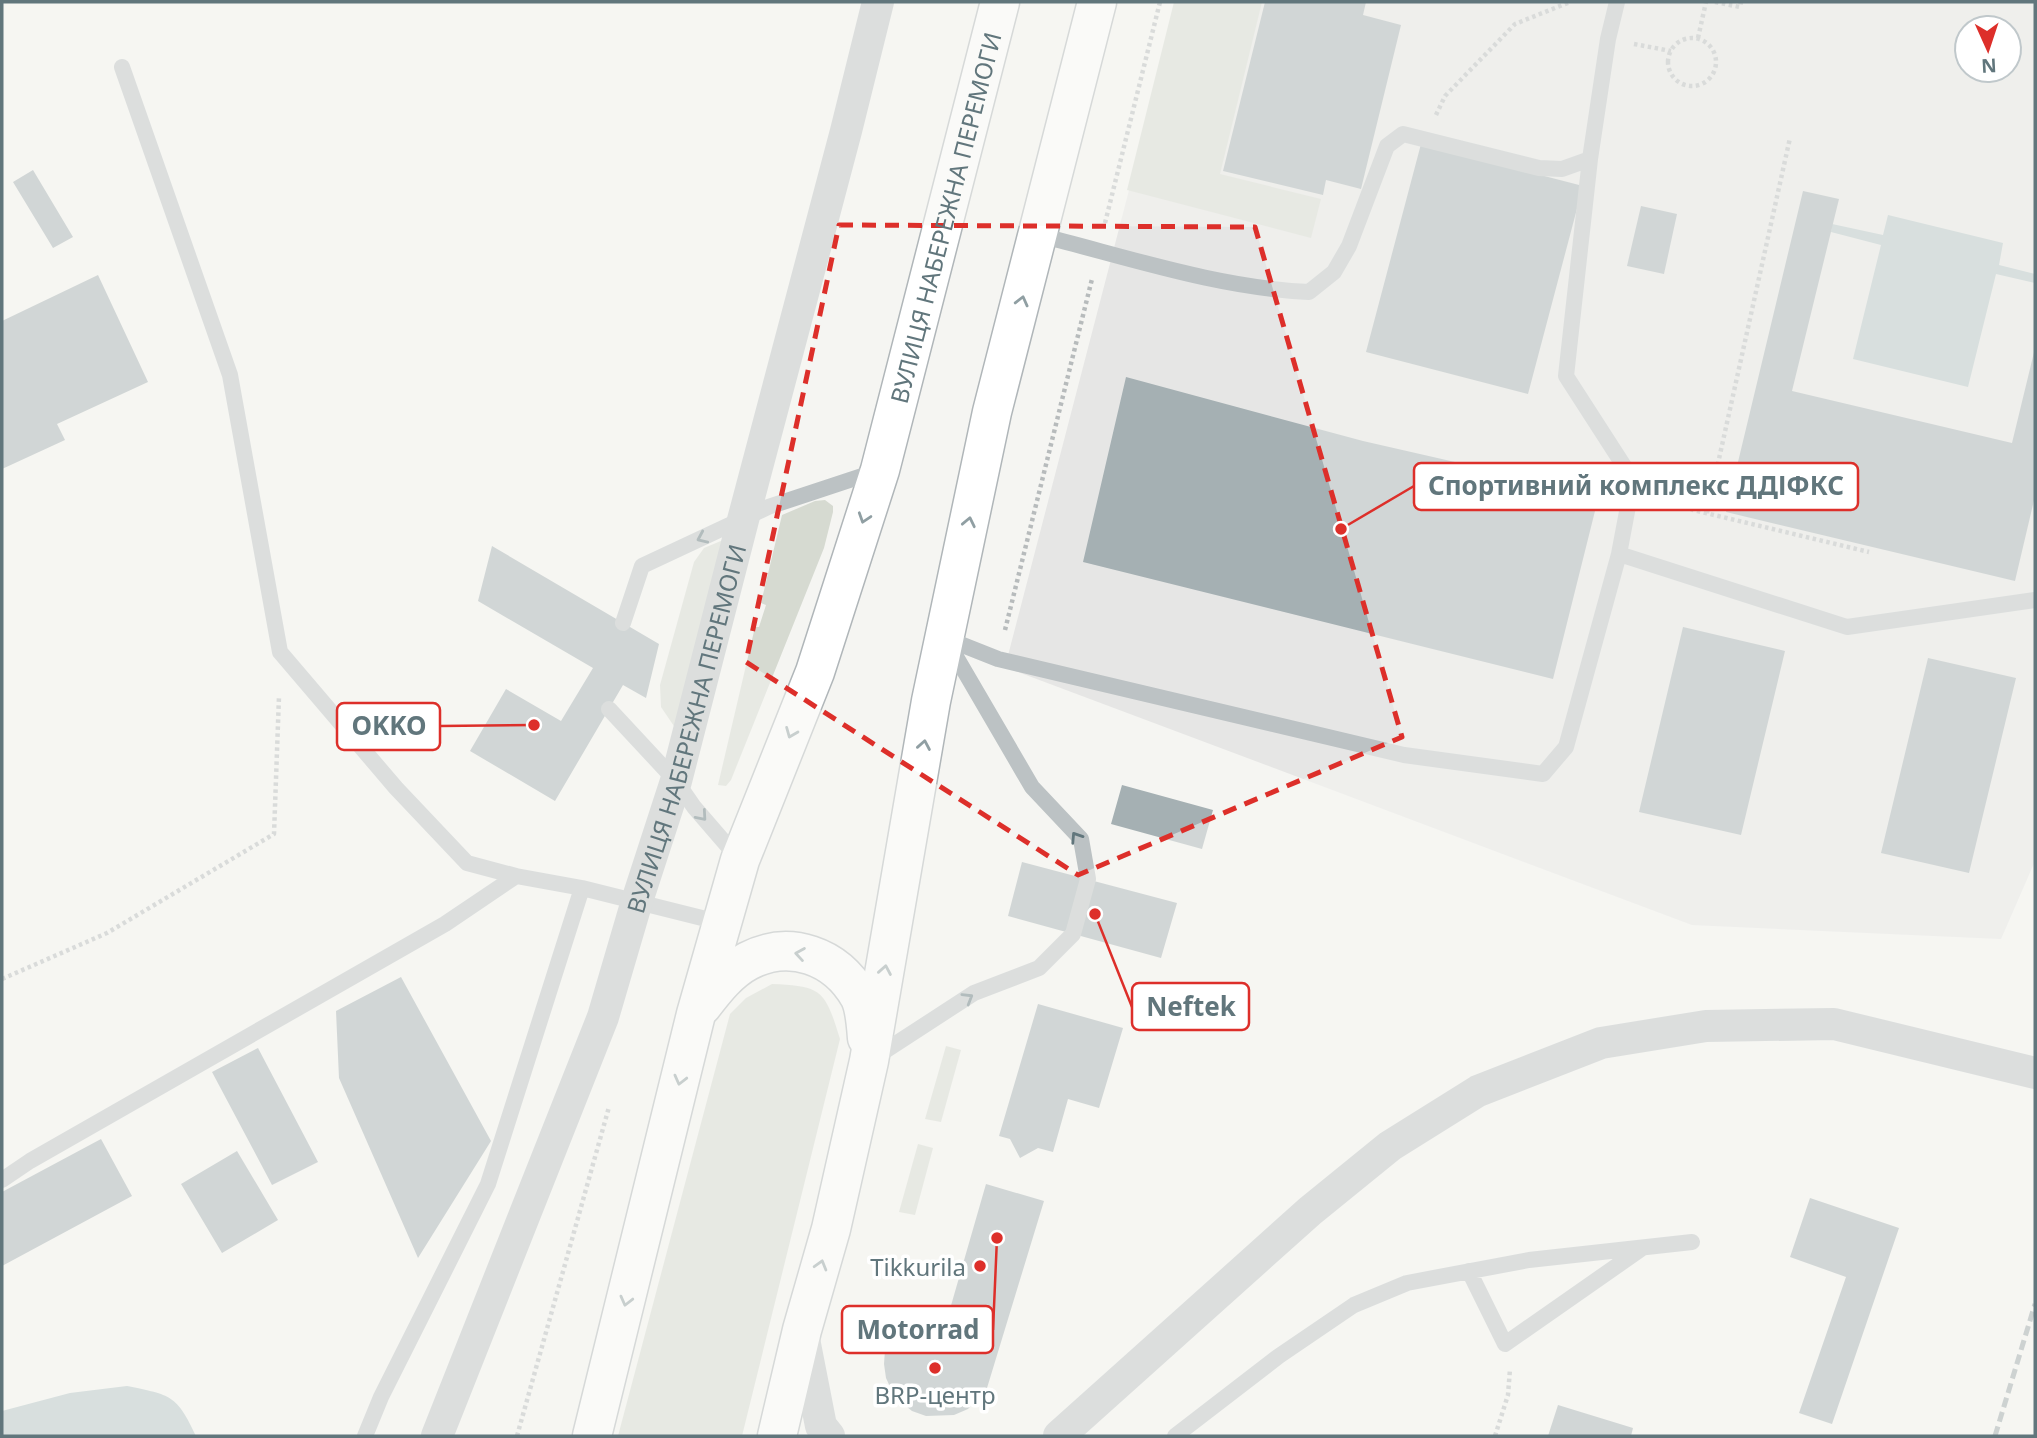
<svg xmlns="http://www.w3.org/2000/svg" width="2037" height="1438" viewBox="0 0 2037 1438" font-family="'Noto Sans',sans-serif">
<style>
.built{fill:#e6e6e5;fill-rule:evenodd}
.green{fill:#d6dad1}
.water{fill:#b3c4c5}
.building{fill:#a5b0b3}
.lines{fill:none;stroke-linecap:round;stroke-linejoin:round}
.primary-casing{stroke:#b0b6b9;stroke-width:41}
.path{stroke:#b7bbbc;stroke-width:4.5;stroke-dasharray:3.5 3.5;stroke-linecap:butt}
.lane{stroke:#bcc2c4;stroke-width:16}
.street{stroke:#bcc2c4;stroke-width:32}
.primary{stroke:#fff;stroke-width:38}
.rail{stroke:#9ca6a9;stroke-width:5;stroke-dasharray:10 5;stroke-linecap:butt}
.oneway{stroke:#909fa3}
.oneway2{stroke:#61767c}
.marked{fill:none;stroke:#dd2f2a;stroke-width:5;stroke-dasharray:14 9;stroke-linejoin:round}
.poi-dot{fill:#dd2f2a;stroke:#fff;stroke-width:2.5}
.labels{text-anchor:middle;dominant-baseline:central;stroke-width:7;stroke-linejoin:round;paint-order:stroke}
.street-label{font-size:24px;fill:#61767c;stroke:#fff}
.poi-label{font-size:24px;fill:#61767c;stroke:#fff;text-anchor:end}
.leader{fill:none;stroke:#dd2f2a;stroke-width:2.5}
.callout-dot{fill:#dd2f2a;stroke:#fff;stroke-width:2.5}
.callout{fill:#fff;stroke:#dd2f2a;stroke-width:2.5}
.callout-label{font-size:26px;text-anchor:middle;font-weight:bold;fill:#61767c}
</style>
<rect width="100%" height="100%" fill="#f5f5f2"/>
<path class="built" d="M1178,2H2035V861L2001,939L1692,925L1005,667ZM1967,28H2009V70H1967Z"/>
<path class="green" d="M1174,2H1262L1220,174L1321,199L1311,238L1127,190Z
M825,500L833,506V512L824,548L731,780L726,786L718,785L755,627H759L766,605L761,603L782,515L815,501Z
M728,538L680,735L661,707L660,685L694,562L704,548Z
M772,984C822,986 825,990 840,1039L742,1436H618L730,1014L746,998Z
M946,1046L961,1050L941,1122L925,1119Z
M918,1144L933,1148L915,1215L899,1212Z"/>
<path class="water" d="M1888,215L2003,243L1999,265L2035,274V283L1996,274L1968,387L1853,359L1881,245L1831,232L1832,224L1883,235Z
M127,1386C171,1395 177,1395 196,1436H2V1411L70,1393Z"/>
<path class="building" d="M1265,2H1366L1363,15L1401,25L1361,189L1326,180L1323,195L1223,171Z
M1421,144L1583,186L1528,394L1366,352Z
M33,170L73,237L53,248L13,182Z
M1803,191L1839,199L1792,391L2012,443L2035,348V496L2015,581L1726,512Z
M1641,206L1677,214L1664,274L1627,266Z
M98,275L148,382L57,424L65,440L2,469V321Z
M1126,377L1363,441L1599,495L1553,679L1083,562Z
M492,546L659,644L646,698L623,685L555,801L470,751L506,689L561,721L593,668L478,601Z
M1683,627L1785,651L1741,835L1639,812Z
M1928,658L2016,678L1969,873L1881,853Z
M1122,785L1213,810L1202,849L1111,824Z
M1022,862L1177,903L1161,958L1008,916Z
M401,977L491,1141L418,1258L339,1078L336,1011Z
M1038,1004L1123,1028L1099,1108L1068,1099L1053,1152L1038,1148L1020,1158L1010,1139L999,1136Z
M258,1048L318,1162L272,1185L212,1072Z
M101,1139L132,1196L2,1266V1192Z
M237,1151L278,1220L222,1253L181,1184Z
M986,1184L1044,1201L987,1388L968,1409L954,1415L926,1416L912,1411L901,1402L892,1391L886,1378L884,1364L885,1350L890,1336L910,1315L937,1307L950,1309Z
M1810,1198L1899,1228L1832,1424L1799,1413L1846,1277L1790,1257Z
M1558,1405L1633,1428L1631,1436H1548Z"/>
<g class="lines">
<defs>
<g id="primary">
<path d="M702,1006C715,989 729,971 748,961C790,939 836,956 859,996C865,1007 866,1025 867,1038"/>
<path id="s2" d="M592,1436L696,1014L740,860L815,672L880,470L1000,2"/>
<path d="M777,1436L802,1330L831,1229L869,1061L931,701L992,412L1097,2"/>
</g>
</defs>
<use href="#primary" class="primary-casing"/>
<path class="path" d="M1715,2L1740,7L1741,2
M1698,38L1706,2
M1668 62a24 24 0 1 1 48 0a24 24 0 1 1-48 0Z
M1634,44L1671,51
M1436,115L1445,96L1515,24L1570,2
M1105,223L1160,2
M1659,493L1693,510L1869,552
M1707,513L1790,138
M1005,630L1092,279
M2,979L107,933L274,834L279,696
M517,1436L609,1107
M1495,1436L1508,1395L1510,1369"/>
<path class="lane" d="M122,67L230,375L280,652L396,788L467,863L516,876
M1039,235C1127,257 1218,288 1309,292L1334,272L1349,246L1387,146L1403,134L1539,168L1562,169L1590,159
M1619,554L1847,627L2035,600
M623,623L642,566L768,507L877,471
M945,638L998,659L1404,755L1543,774L1566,747L1619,554L1633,480L1566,376L1590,159L1608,39L1617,2
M609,709L676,781L694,807L738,858
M874,1058L974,993L1039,968L1073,934L1088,879L1081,839L1032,787L948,643
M2,1180L30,1161L445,924L516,876L582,888L722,923
M1469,1271L1505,1344L1641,1249
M365,1436L381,1397L488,1184L582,888
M1175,1436L1279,1356L1354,1305L1407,1283L1529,1260L1692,1242"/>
<g class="street">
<path d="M803,1334L821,1426L829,1436"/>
<path id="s1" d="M437,1436L603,1017L637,901L676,781L743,520L846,131L878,2"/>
<path d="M1059,1436L1310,1211L1390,1146L1478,1091L1601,1043L1706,1026L1834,1024L2035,1073"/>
</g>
<use href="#primary" class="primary"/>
<path class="rail" d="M1995,1436L2035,1304"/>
</g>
<defs><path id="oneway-chevron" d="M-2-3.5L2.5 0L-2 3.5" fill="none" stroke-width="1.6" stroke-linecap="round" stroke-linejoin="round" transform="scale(1.75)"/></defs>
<g class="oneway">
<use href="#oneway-chevron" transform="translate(1022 301) rotate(-76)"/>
<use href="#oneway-chevron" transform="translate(864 518) rotate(108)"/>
<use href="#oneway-chevron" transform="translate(969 522) rotate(-78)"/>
<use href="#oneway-chevron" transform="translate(791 733) rotate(112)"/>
<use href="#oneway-chevron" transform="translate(924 745) rotate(-80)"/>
<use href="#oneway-chevron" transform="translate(800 954) rotate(-171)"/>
<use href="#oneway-chevron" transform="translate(885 970) rotate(-80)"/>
<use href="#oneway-chevron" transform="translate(680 1080) rotate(104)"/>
<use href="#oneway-chevron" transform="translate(821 1265) rotate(-74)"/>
<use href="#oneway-chevron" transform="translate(626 1301) rotate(104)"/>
</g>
<g class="oneway2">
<use href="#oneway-chevron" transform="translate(702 538) rotate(156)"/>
<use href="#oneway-chevron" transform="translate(702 816) rotate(49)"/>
<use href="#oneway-chevron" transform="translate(1076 837) rotate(-123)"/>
<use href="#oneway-chevron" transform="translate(968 998) rotate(-31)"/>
</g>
<path d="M0 0H2037V1438H0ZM839,225L1255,227L1402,737L1078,875L746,662Z" fill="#f5f5f2" fill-opacity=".55" fill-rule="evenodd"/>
<path class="marked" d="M839,225L1255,227L1402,737L1078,875L746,662Z"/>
<g class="poi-dot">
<circle cx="980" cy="1266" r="7"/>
<circle cx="935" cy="1368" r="7"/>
</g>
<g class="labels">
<g class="street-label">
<text stroke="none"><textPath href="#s2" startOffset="1270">ВУЛИЦЯ НАБЕРЕЖНА ПЕРЕМОГИ</textPath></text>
<text stroke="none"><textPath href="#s1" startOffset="751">ВУЛИЦЯ НАБЕРЕЖНА ПЕРЕМОГИ</textPath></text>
</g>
<g class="poi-label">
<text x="966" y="1266">Tikkurila</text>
<text x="935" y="1394" text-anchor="middle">BRP-центр</text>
</g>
</g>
<path class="leader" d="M1341 529L1414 486M534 725L440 726M1095 914L1132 1007M997 1238L993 1330"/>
<g class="callout-dot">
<circle cx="1341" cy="529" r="7"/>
<circle cx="534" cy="725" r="7"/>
<circle cx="1095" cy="914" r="7"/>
<circle cx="997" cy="1238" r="7"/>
</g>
<g class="callout">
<rect x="1414" y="463" width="444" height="47" rx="7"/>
<rect x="337" y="703" width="103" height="47" rx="7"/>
<rect x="1132" y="983" width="117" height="47" rx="7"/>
<rect x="842" y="1306" width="151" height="47" rx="7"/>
</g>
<g class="callout-label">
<text x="1636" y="495">Спортивний комплекс ДДІФКС</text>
<text x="389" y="735">OKKO</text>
<text x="1191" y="1016">Neftek</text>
<text x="918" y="1339">Motorrad</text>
</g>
<rect width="2037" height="1438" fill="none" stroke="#61767c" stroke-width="7"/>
<g transform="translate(1988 49) rotate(177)"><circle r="33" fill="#ffffff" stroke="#c0c8cb" stroke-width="2"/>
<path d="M0-5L12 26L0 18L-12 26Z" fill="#dd2f2a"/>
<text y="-10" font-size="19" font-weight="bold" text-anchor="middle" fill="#61767c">N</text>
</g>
</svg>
